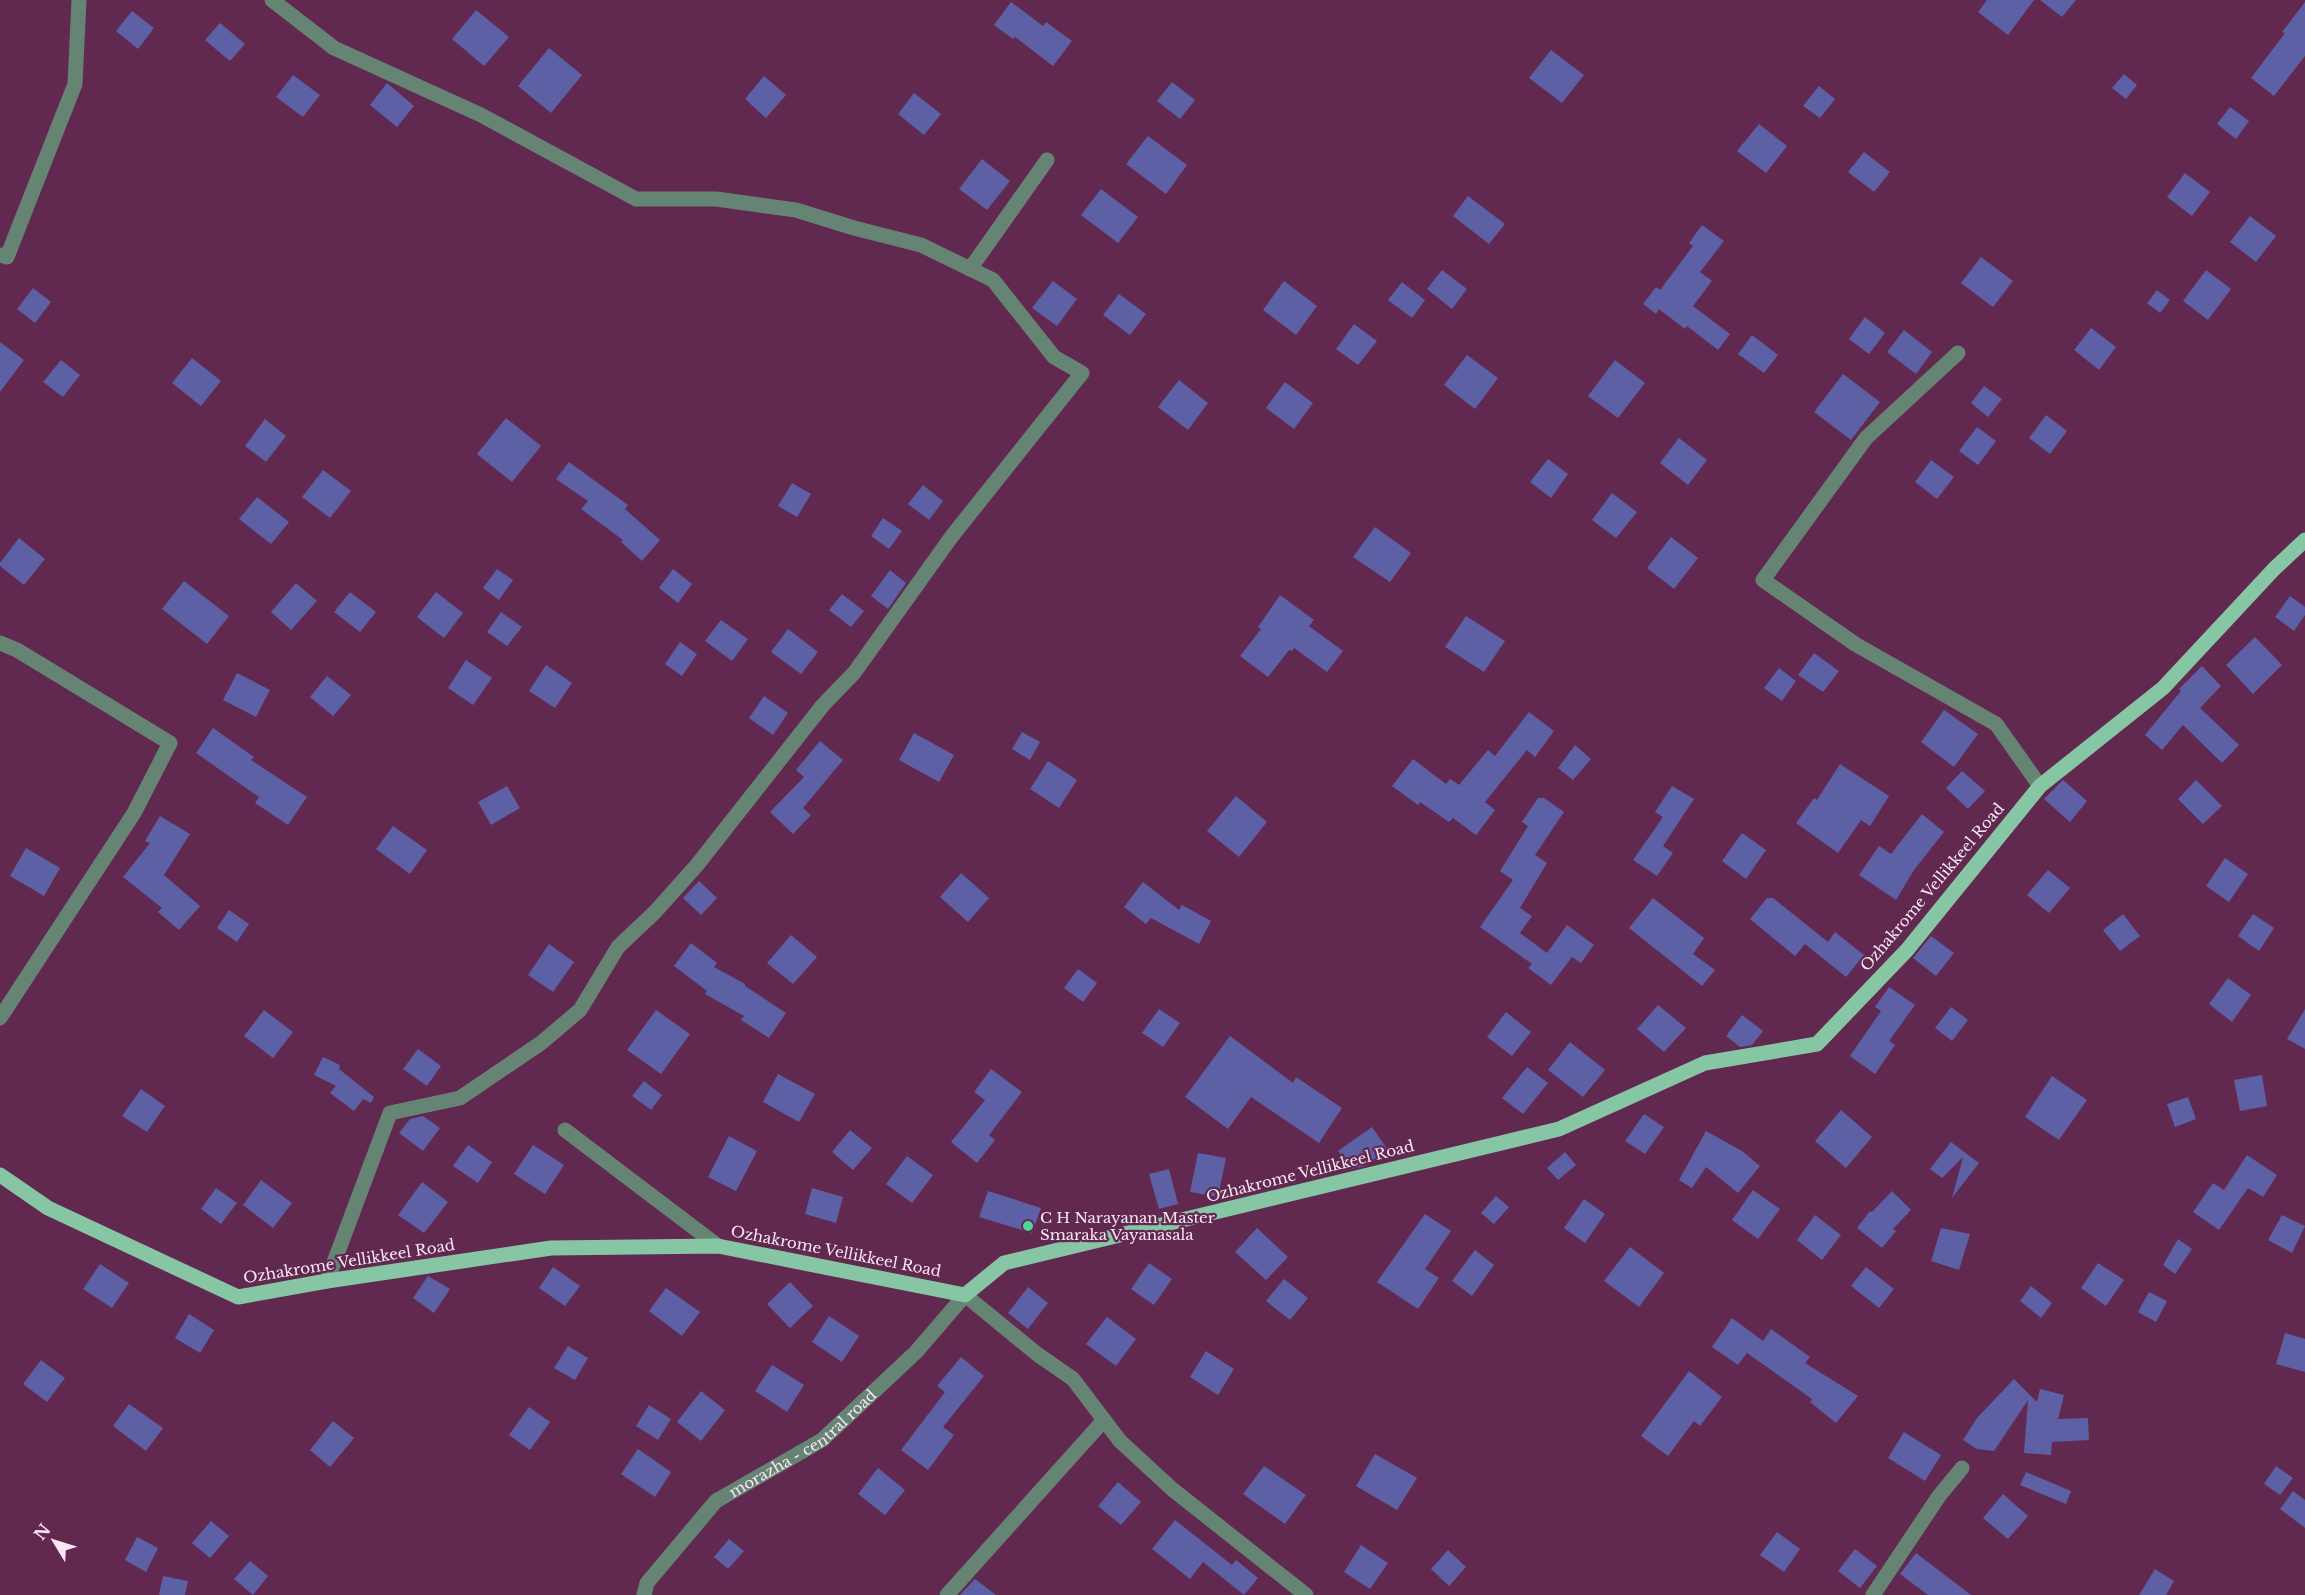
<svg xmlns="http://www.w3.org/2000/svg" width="2305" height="1595" viewBox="0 0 2305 1595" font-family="'Libre Baskerville',serif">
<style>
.building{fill:#5d60a4}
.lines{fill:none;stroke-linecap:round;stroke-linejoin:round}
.minor{stroke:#668473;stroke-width:15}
.major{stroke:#86c6a4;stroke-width:15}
.poi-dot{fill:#52d397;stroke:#612950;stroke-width:2}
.labels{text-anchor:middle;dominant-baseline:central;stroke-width:4.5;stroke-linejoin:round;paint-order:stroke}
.street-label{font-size:15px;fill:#fce6f4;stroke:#612950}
.poi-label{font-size:15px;fill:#fce6f4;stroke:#612950;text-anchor:start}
</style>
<rect width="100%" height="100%" fill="#612950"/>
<path class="building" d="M1987,0H2034L2008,35L1978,12Z
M2040,0H2076L2062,17Z
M1011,2L1043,26L1046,22L1072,41L1053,66L1015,37L1013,39L994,25Z
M2305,2V56L2274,96L2251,78L2285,33L2282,32Z
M476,10L509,37L484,66L452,39Z
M132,11L154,28L138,49L116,31Z
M220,23L245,44L230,61L205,40Z
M549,48L582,75L551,113L518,86Z
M1551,50L1584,75L1562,103L1529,78Z
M2124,74L2137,85L2126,99L2112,88Z
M293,75L320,95L303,117L276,97Z
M764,76L786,95L766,118L745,99Z
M1172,82L1195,100L1180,119L1157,101Z
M387,83L414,106L397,127L370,105Z
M1819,86L1835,99L1820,118L1803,106Z
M914,93L941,114L924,135L898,114Z
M2230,107L2249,121L2236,139L2217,124Z
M1759,124L1787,146L1766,173L1737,151Z
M1148,136L1187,165L1166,194L1126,164Z
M1864,152L1890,172L1874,192L1848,172Z
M982,159L1010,181L987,210L959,189Z
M2185,173L2210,192L2192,216L2167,197Z
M1101,189L1138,217L1118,243L1081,215Z
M1468,196L1505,224L1489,244L1453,216Z
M2250,216L2276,236L2256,262L2230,242Z
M1702,225L1724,241L1700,272L1712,281L1693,306L1730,334L1718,350L1687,326L1685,329L1659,309L1656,314L1643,304L1656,287L1660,290L1693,246L1689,243Z
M1981,257L2013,281L1993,307L1961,283Z
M1442,270L1467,289L1452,309L1427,289Z
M2206,270L2231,289L2208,320L2183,301Z
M1053,281L1077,299L1057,326L1032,308Z
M1284,281L1317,306L1296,335L1263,310Z
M1402,282L1425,300L1412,318L1388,300Z
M33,288L51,302L35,323L17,309Z
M2157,290L2170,300L2160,313L2147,303Z
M1119,294L1146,314L1130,335L1103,315Z
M1865,317L1885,333L1869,354L1849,339Z
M1354,324L1377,341L1358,365L1336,349Z
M2091,328L2116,347L2099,370L2074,350Z
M1904,330L1932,352L1916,374L1887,352Z
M1752,335L1778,355L1764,373L1738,354Z
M0,342L24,360L0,392Z
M1467,355L1498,378L1475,409L1444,385Z
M192,358L221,381L201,406L172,383Z
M61,360L80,375L63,397L43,382Z
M1615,360L1645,383L1618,418L1588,396Z
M1843,374L1880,402L1851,440L1814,412Z
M1179,380L1208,403L1188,430L1158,407Z
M1285,382L1313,403L1294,429L1266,408Z
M1984,386L2002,399L1988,417L1971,403Z
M2046,415L2067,431L2050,454L2029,438Z
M506,418L541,446L512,482L477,454Z
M265,419L286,436L266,462L245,446Z
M1977,427L1996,441L1978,465L1959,451Z
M1679,438L1707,460L1688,485L1660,463Z
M1548,459L1568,474L1551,498L1530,482Z
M1931,460L1954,477L1937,499L1915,482Z
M569,462L628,505L625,509L660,540L642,561L621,542L623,540L581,509L588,501L556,479Z
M323,470L351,491L330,518L302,497Z
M792,483L811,494L797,517L778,506Z
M923,485L943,501L929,520L908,504Z
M1612,493L1637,512L1616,538L1592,520Z
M257,497L289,522L271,544L239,519Z
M883,518L902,531L889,549L871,536Z
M1375,527L1411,553L1390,582L1353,557Z
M1671,537L1698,558L1674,589L1647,568Z
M19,538L45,559L24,585L0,566V563Z
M497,569L513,580L499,600L483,588Z
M673,569L692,584L678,603L659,588Z
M890,570L906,583L888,609L871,596Z
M184,581L229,616L207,644L162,609Z
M296,583L317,601L291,630L271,612Z
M350,592L376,612L360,632L334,612Z
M436,592L463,613L444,638L417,617Z
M842,594L864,611L851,627L829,610Z
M1280,595L1314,620L1309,626L1343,651L1327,672L1294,648L1292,651L1289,650L1268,677L1240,656L1261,629L1258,627Z
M2290,596L2305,607V615L2294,631L2275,617Z
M501,612L522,627L507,646L487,632Z
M1466,616L1505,641L1484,672L1445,647Z
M721,620L748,639L732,661L705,641Z
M788,629L818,652L801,674L771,652Z
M2255,637L2282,665L2253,694L2226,665Z
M680,642L697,654L682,676L665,664Z
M1814,653L1839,671L1823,692L1798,675Z
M466,660L492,678L473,705L448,688Z
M546,665L572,683L555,708L529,691Z
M2202,666L2221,686L2200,708L2239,745L2222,763L2183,725L2162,750L2145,735L2181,691L2179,689Z
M1779,668L1796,681L1782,701L1764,688Z
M237,673L270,690L256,717L223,700Z
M327,676L351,695L333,716L310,697Z
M764,696L788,713L773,735L749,718Z
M1944,710L1978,734L1954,767L1921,742Z
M1529,712L1554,731L1535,757L1527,750L1485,802L1495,810L1476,835L1453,818L1449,822L1420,802L1418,805L1392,786L1413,759L1446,784L1450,779L1459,785L1488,750L1495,756Z
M213,728L254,757L251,760L307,797L288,825L255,803L259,797L196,753Z
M1022,732L1040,742L1030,760L1012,749Z
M914,733L954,755L939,782L899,760Z
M820,741L843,760L803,808L811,815L793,834L770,812L804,777L796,770Z
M1575,745L1591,759L1573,780L1558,768Z
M1048,761L1077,780L1059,808L1030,789Z
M1840,764L1889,796L1870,826L1861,820L1838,853L1796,823L1814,798L1817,800Z
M1962,771L1985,791L1968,809L1946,788Z
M2063,780L2087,801L2070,822L2044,799Z
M2196,780L2222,806L2203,824L2178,799Z
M507,786L520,808L491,825L478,802Z
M1672,786L1694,799L1663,846L1673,853L1657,876L1633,860L1663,817L1655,812Z
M1236,796L1267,822L1239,857L1207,831Z
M1538,798H1544L1564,812L1535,855L1547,863L1520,908L1532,916L1520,933L1547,953L1567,925L1594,945L1581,963L1572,957L1551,985L1528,968L1532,964L1480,927L1513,880L1500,871L1528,826L1522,822Z
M1922,814L1944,832L1914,870L1896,900L1859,875L1879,846L1891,854Z
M160,816L190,834L164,875L200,906L179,930L158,912L162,908L123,877L150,843L145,841Z
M393,826L427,850L410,874L376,849Z
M1742,833L1766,850L1746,879L1722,861Z
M26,848L60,868L44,896L10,876Z
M2225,858L2248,874L2229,902L2206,886Z
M2048,870L2070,888L2049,913L2027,895Z
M961,873L989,898L968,922L940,897Z
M699,881L717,898L701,915L683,898Z
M1143,882L1179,910L1182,905L1211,921L1199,944L1151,918L1146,924L1124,907Z
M1653,898L1704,938L1693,954L1715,970L1702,986L1629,928Z
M1767,898H1773L1828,942L1835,932L1864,955L1846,977L1805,944L1795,956L1750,919Z
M229,910L249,924L237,942L217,928Z
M2123,914L2140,936L2120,951L2103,930Z
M2253,914L2274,928L2259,951L2238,936Z
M791,935L817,957L793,984L767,963Z
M1931,936L1954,953L1936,976L1913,958Z
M691,943L717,963L714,967L745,984V986L786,1013L769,1038L741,1020L744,1016L705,994L707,991L674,966Z
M549,944L574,962L553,992L528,975Z
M1078,969L1097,983L1083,1002L1064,988Z
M2228,978L2251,995L2232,1022L2209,1004Z
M1889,987L1915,1005L1889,1041L1895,1045L1875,1074L1850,1056L1881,1011L1875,1007Z
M1658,1005L1686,1028L1664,1052L1637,1029Z
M1951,1007L1968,1020L1952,1041L1935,1028Z
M1159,1009L1180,1023L1163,1047L1142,1033Z
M2305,1009V1049L2287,1039Z
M264,1010L293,1032L273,1058L244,1036Z
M656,1010L690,1034L661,1074L627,1050Z
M1506,1012L1531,1032L1512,1056L1487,1037Z
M1742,1015L1763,1031L1752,1045L1740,1047L1726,1036Z
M1230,1036L1293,1083L1296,1077L1342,1108L1319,1143L1251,1097L1228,1129L1185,1097Z
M1570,1042L1605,1070L1583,1097L1548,1070Z
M418,1049L441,1066L427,1086L403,1069Z
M323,1057L340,1065L339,1069L374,1097L371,1103L363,1099L354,1111L330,1093L336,1086L314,1075Z
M1527,1067L1548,1083L1523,1114L1502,1098Z
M991,1069L1022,1092L989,1135L995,1140L977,1163L951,1142L985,1100L974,1092Z
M778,1074L815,1094L799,1122L763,1102Z
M2262,1075L2267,1106L2240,1111L2234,1080Z
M2052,1076L2087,1100L2059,1140L2025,1117Z
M644,1081L662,1095L651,1110L632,1096Z
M141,1089L165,1106L147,1132L122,1116Z
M2188,1097L2196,1119L2175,1127L2167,1104Z
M1841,1110L1872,1137L1846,1168L1815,1141Z
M1644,1114L1664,1127L1645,1154L1625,1141Z
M423,1116L440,1128L423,1151L399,1133L410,1119Z
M1372,1127L1388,1150L1365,1166L1351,1169L1338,1151Z
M850,1130L872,1148L853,1170L832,1152Z
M1706,1131L1742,1151L1760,1166L1738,1193L1706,1167L1692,1188L1679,1180Z
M729,1136L757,1151L736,1191L708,1177Z
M1951,1142L1979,1163L1952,1198L1963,1157L1942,1178L1930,1169Z
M468,1145L492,1162L478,1183L453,1166Z
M533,1145L564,1165L545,1194L514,1174Z
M1565,1152L1576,1165L1558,1180L1547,1168Z
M1198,1153L1226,1158L1218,1197L1190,1192Z
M2247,1155L2277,1175L2263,1197L2248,1188L2219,1230L2193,1212L2213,1183L2224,1190Z
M907,1156L933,1175L912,1203L886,1184Z
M1169,1169L1178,1204L1159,1209L1149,1174Z
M261,1180L292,1203L273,1228L243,1205Z
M422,1182L448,1202L424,1233L398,1215Z
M216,1188L237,1203L221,1224L201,1209Z
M812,1188L843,1197L836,1223L805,1214Z
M1753,1190L1780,1209L1758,1239L1732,1220Z
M988,1191L1041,1208L1032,1233L979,1217Z
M1892,1191L1911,1210L1893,1229L1896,1231L1882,1248L1857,1228L1870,1211L1872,1212Z
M1496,1196L1509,1207L1494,1224L1481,1213Z
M1584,1199L1605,1214L1585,1243L1564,1228Z
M1425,1214L1451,1231L1425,1269L1439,1278L1418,1309L1377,1282Z
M1815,1215L1841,1235L1822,1260L1797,1240Z
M2282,1215L2305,1226L2292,1253L2268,1240Z
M1257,1228L1288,1257L1266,1280L1235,1252Z
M1941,1228L1970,1234L1959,1270L1931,1261Z
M2178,1239L2192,1249L2175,1274L2163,1265Z
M1630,1247L1664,1273L1639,1307L1604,1281Z
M1475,1250L1494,1265L1472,1296L1452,1281Z
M1149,1263L1172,1279L1154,1305L1131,1289Z
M2098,1263L2124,1280L2106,1306L2081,1288Z
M100,1264L129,1283L112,1308L83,1289Z
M553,1267L580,1286L565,1306L539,1288Z
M1866,1267L1894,1289L1879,1308L1851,1286Z
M428,1276L450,1289L434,1313L413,1298Z
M1284,1279L1308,1298L1290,1320L1266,1301Z
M790,1282L813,1306L790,1328L767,1304Z
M2031,1286L2052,1303L2041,1318L2020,1301Z
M1028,1287L1048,1303L1028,1329L1008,1313Z
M666,1288L700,1312L682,1336L649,1311Z
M2149,1292L2167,1301L2156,1322L2138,1312Z
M189,1314L214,1330L200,1353L175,1338Z
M829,1316L859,1336L842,1362L812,1342Z
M1107,1317L1136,1339L1116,1366L1086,1344Z
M1732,1318L1763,1341L1771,1329L1810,1357L1805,1363L1858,1396L1836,1423L1810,1402L1812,1399L1747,1353L1738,1365L1712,1347Z
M2285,1333L2305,1339V1372L2276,1364Z
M568,1346L588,1358L575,1380L554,1368Z
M1206,1351L1234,1369L1218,1395L1190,1377Z
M961,1357L984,1376L943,1427L954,1435L928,1470L901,1450L945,1392L937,1386Z
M41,1360L65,1378L47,1402L23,1384Z
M772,1365L804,1385L787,1412L755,1391Z
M1689,1371L1722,1397L1700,1426L1694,1421L1668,1456L1641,1436Z
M2014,1379L2037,1402L2040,1389L2064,1395L2058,1419L2088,1418L2089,1440L2052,1442L2051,1455L2024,1453L2028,1400L1994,1451L1977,1449L1963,1440L1977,1418Z
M701,1391L725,1410L701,1441L677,1422Z
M129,1404L163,1428L146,1451L113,1426Z
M649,1405L671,1419L658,1440L636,1426Z
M529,1407L550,1422L530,1450L509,1435Z
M333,1421L354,1438L330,1467L310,1450Z
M1904,1432L1941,1455L1925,1481L1888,1458Z
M638,1449L671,1472L655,1497L621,1474Z
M1375,1454L1417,1478L1397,1510L1356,1486Z
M1264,1466L1306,1495L1285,1524L1243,1494Z
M2276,1466L2293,1478L2280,1495L2264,1484Z
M878,1468L905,1490L885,1515L858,1494Z
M2026,1472L2071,1491L2066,1504L2020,1485Z
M1118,1482L1141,1502L1121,1525L1098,1506Z
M2293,1491L2305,1500V1528L2280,1509Z
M2003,1494L2028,1516L2008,1539L1983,1518Z
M1175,1520L1232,1565L1236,1560L1258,1578L1244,1595L1203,1562L1190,1579L1152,1549Z
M211,1521L229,1536L210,1558L192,1543Z
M1777,1532L1800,1549L1784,1572L1760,1555Z
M137,1537L158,1548L146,1572L125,1560Z
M729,1539L744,1551L728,1569L714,1557Z
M1361,1545L1388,1563L1370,1589L1344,1572Z
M1855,1549L1877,1566L1860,1588L1838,1571Z
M1448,1550L1466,1567L1449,1586L1431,1569Z
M1916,1553L1971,1595H1928L1900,1574Z
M250,1561L268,1576L253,1595L234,1579Z
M2155,1569L2174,1581L2166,1595H2139Z
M163,1576L188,1581L185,1595H159Z
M975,1579L996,1595H960Z"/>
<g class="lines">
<g class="minor">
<path d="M272,0L334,48L481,115L636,199H716L796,210L854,228L921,245L993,280L1054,357L1082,373L952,536L854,673L823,705L697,865L655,912L618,947L580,1010L541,1043L460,1098L390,1113L327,1281"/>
<path d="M0,255L7,257L75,84L79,0"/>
<path d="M970,269L1047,160"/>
<path d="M1958,353L1866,438L1763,580L1855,644L1996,724L2040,786"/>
<path d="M0,643L17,650L170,743L134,813L0,1018"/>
<path d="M565,1130L718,1246"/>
<path id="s1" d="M644,1595L647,1583L716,1501L822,1440L916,1352L965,1295L1037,1354L1073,1379L1120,1441L1172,1489L1306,1595"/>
<path d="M947,1595L1104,1420"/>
<path d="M1873,1595L1939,1496L1962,1468"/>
</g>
<path class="major" d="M0,1175L48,1208L238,1297L327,1281L551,1248L718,1246L965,1295L1004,1263L1559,1129L1705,1063L1817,1044L1907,950L2040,786L2163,688L2274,569L2305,540"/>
</g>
<circle class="poi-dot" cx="1028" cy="1226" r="6"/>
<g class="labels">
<g class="street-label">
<text transform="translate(1932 887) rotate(-50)">Ozhakrome Vellikkeel Road</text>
<text transform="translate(1310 1171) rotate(-14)">Ozhakrome Vellikkeel Road</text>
<text transform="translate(836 1251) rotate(11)">Ozhakrome Vellikkeel Road</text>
<text transform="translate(349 1261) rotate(-9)">Ozhakrome Vellikkeel Road</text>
<text stroke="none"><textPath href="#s1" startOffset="224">morazha - central road</textPath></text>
</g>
<g class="poi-label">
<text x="1040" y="1217">C H Narayanan Master<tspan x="1040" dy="17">Smaraka Vayanasala</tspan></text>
</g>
</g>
<g transform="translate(54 1541) rotate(308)" stroke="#612950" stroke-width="4.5" paint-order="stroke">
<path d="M0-4.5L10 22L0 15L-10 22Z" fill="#fce6f4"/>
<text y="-9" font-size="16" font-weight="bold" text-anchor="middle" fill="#fce6f4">N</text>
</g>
</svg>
